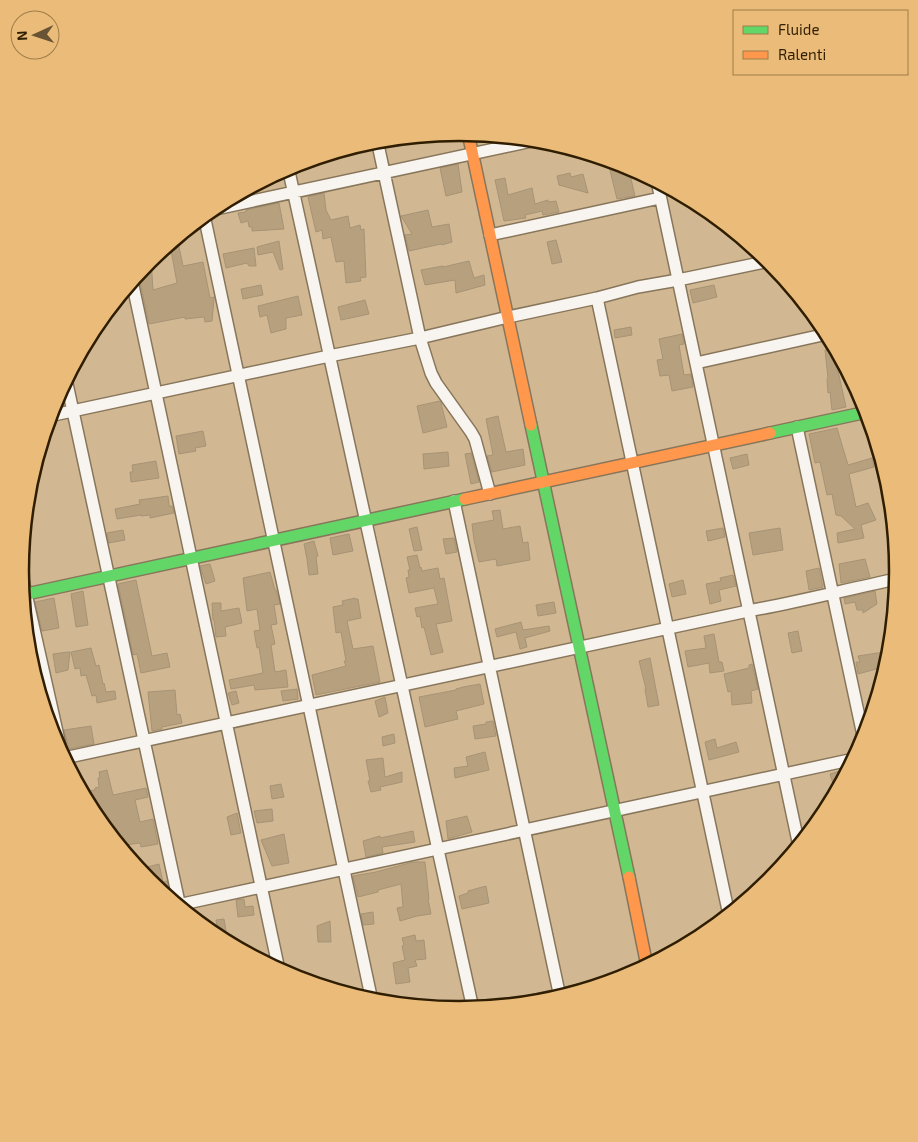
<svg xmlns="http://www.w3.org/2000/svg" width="918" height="1142" viewBox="0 0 918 1142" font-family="'Exo 2',sans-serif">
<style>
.building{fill:#b7a07d;stroke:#a79375}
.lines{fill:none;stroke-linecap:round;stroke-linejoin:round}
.street-casing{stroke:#88765b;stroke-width:14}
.fast-casing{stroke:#88765b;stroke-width:14}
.slow-casing{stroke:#88765b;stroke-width:14}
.street{stroke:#f8f4ef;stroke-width:11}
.fast{stroke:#63d668;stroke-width:11}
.slow{stroke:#ff974d;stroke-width:11}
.rim{fill:none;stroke:#301e02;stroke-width:2.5}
</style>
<rect width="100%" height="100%" fill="#d1b893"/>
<path class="building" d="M458,164L462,192L446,196L440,168Z
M621,164L628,166L635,196L617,199L609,166Z
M570,173L571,177L583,174L588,193L559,185L557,176Z
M505,178L508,195L532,188L535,204L548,200V202L556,201L559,212L543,215L542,211L525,215L526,218L504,221L495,180Z
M324,193L326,210L331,220L348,216L350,228L360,225L361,230L364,229L366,277L360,278L361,281L346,283L344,261L336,262L331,237L323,239L322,230L316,232L308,197Z
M279,203L284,229L252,231V227H249L248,221L241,223L238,213L246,212V210Z
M428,210L432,227L449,224L452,242L442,245L441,244L409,251L405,235L412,234L401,216Z
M177,237L183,266L203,262L210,298L214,297V299L212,321L205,322L204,317L185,319V317L149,324L138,273L151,259L153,290L177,283L171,250H162Z
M556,240L562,262L552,264L547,242Z
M279,241L283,269L280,270L273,252L258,255L257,247Z
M254,248L256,266H249L247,263L226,268L223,254Z
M469,261L474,278L484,275L485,285L456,293L455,280L425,285L421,270L443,266V267Z
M261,285L263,295L243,299L241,289Z
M714,285L717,297L693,303L690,290Z
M298,296L302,315L286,318V329L271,333L267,315L260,317L258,306Z
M365,300L369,314L341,320L338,307Z
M631,327L632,335L615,338L614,330Z
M682,334L684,344L679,345L684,375L691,374L693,387L672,391L669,375L660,376L657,360L663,359L659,339Z
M835,348L846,369L838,371L846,407L832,410L830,392L828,393L827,379L828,378L825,350Z
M440,401L441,403L447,427L423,433L417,406Z
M498,416L506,452L523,449L525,465L492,472L487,456L493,455L486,419Z
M837,428L848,465L872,458L874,467L849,474L856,507L868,503L876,520L861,525L864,538L838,543L837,533L855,529L841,516L836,515L832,494L827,495L820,462L815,463L809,434Z
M203,431L206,446L195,448L196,451L179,454L176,436Z
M448,452L449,466L424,469L423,454Z
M471,453L479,482L471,484L465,454Z
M747,454L749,465L733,469L730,458Z
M156,461L159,478L131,482L130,472H133L132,465Z
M168,496L169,506H172L174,513L150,518V515L141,516V515L117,519L115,509L140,504L139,500Z
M500,510L503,529L520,526L523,543L528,542L530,560L497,566L496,559L479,562L474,540L472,524L494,520L492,511Z
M417,527L422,550L414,551L409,529Z
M723,528L725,537L708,541L706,531Z
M780,528L783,550L753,555L749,533Z
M123,530L125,540L109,543L107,533Z
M349,534L353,551L333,555L330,538Z
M454,538L457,552L446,554L443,539Z
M314,541L318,556L316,557L318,574L309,575L307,559L304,544Z
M417,555L420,568L421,567L422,571L438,568L440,579L444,578L452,621L436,624L443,652L431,655L424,627L422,628L420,616L417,617L415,608L438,604L434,588L409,593L406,578L409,577L408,570H410L407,557Z
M865,559L870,577L841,583L839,564Z
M210,564L215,581L206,584L200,566Z
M819,568L823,587L809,590L806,571Z
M270,572L275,590H276L280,604L274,605L277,624L271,625L275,644L271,645L275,672L286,670L288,687L255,690L254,685L231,689L229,680L263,673L259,647L257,648L254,631L260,630L257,609L247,611L243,578Z
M733,575L736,586L719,590L721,601L710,604L706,584L721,581L720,578Z
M136,580L152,656L167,653L170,667L141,673L137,654L133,655L118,584Z
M683,580L686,594L672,597L669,584Z
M83,591L88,625L76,627L71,594Z
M875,591L877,604L863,613V610H857L855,602L845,604L844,598Z
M54,598L59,628L42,631L35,602Z
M355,598V599H358L361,618L347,621L353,649L373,646L380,682L316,695L312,675L346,666L344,661H346L341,632L336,633L333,607L343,605L342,601Z
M554,602L556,613L538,616L536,605Z
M212,603H221V611L239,608L242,623L225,627L226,636L216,637L214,620H213Z
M521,622L523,630L549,626L550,631L525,638L527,647L520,649L516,632L497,637L495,629Z
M798,631L802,651L792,653L788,633Z
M714,634L719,662H722L724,671L710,673L709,663L688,667L685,651L706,648L704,636Z
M91,648L96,666L99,665L103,684L104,683L106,692L115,691L116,699L97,703L96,695L92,696L86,675L81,676L80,668L75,669L71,652Z
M890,651L887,666L858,674L856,662H860L858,656Z
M68,652H70L68,670L56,673L53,654Z
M650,658L659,705L648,707L645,689H646L639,661Z
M752,664L758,689L751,691L752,703L732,705L731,691L728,692L724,674L749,668V665Z
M480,684L484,704L456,711L458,719L425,727L419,697L456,690V689L463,687Z
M297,689L298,699L283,701L281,691Z
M175,690L177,715L180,714L182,723L162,727V729L152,731L148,692Z
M236,691L239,703L232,705L228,693Z
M385,697L388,713L379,717L375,701Z
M493,721L496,736L475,739L473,726L486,724V722Z
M91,726L94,744L69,749L64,730Z
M394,734L395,743L383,746L382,737Z
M715,739L717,748L736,742L739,752L709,760L705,742Z
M485,752L489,770L455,778L454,768L468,766L466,757Z
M383,758L385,777L402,772V782L380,787L381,790L371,792L368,781H370L366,760Z
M849,768L836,793L830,774Z
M107,770L113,795L146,788L148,797L135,800L140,822L153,819L158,844L141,847L140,843L119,846L94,815L86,800L89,799L87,791L95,790V788L99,787L98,778H100L99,772Z
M281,784L284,797L272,799L270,786Z
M272,809L273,821L257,823L254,811Z
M237,813L241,833L231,835L227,817Z
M467,816L472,832L448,839L446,821Z
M413,831L415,842L382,847L383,853L366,857L363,841L380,836V838Z
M284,834L289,863L272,866L261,840Z
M413,862H425L429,899H428L431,914L417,916L400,921L397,908L403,907L401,884L378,890V892L358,897L353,876L376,872Z
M159,864L163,882L167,881L171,900L148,881L139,869Z
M486,886L489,903L462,909L459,896L468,893V891Z
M244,899L245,907L253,906L254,915L238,917L236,900Z
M373,912L374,924L363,925L361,914Z
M224,919L228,943L219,938L216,920Z
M330,921L331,942H318L317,926Z
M415,935L416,941L424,940L426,959L415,960L417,966L408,968L410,982L396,984L393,963L405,960L402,946L404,945L402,938Z"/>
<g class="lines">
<defs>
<path id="street" d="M377,140L420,338L431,373L436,383L471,432L475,439L490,494
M288,167L473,1009
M657,181L799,846
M211,210L536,140
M204,215L372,1001
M490,235L660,198
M132,281L279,970
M597,298L729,915
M696,363L827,334
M66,379L180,907
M49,416L329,356L420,338L508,317L597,298L638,287L678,280L769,261
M797,427L864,740
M454,501L560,997
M20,567L62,754
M64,758L748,611C798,602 848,589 897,579
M178,905L854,759
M514,1005L585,989"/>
<path id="fast" d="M531,425L629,877
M770,433L867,412
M22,595L465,499"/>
<path id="slow" d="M468,133L531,425
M465,499L770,433
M629,877L647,966"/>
</defs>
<use href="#street" class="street-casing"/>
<use href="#fast" class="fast-casing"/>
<use href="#slow" class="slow-casing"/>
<use href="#street" class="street"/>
<use href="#fast" class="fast"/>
<use href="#slow" class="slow"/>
</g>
<path d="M0 0H918V1142H0ZM29 571a430 430 0 1 1 860 0a430 430 0 1 1-860 0Z" fill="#ebbc79" fill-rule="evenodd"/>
<path class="rim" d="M29 571a430 430 0 1 1 860 0a430 430 0 1 1-860 0Z"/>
<rect x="733" y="10" width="175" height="65" fill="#ebbc79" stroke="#a07d49"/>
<rect x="743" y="26" width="25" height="8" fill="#63d668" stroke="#a07d49"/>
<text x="778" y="35" font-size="15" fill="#301e02">Fluide</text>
<rect x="743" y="51" width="25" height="8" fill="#ff974d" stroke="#a07d49"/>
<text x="778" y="60" font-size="15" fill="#301e02">Ralenti</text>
<g transform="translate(35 35) rotate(267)"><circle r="24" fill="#ebbc79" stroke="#a07d49"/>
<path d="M0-4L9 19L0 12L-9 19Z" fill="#685435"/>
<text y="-8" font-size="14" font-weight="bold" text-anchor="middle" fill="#301e02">N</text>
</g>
</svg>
